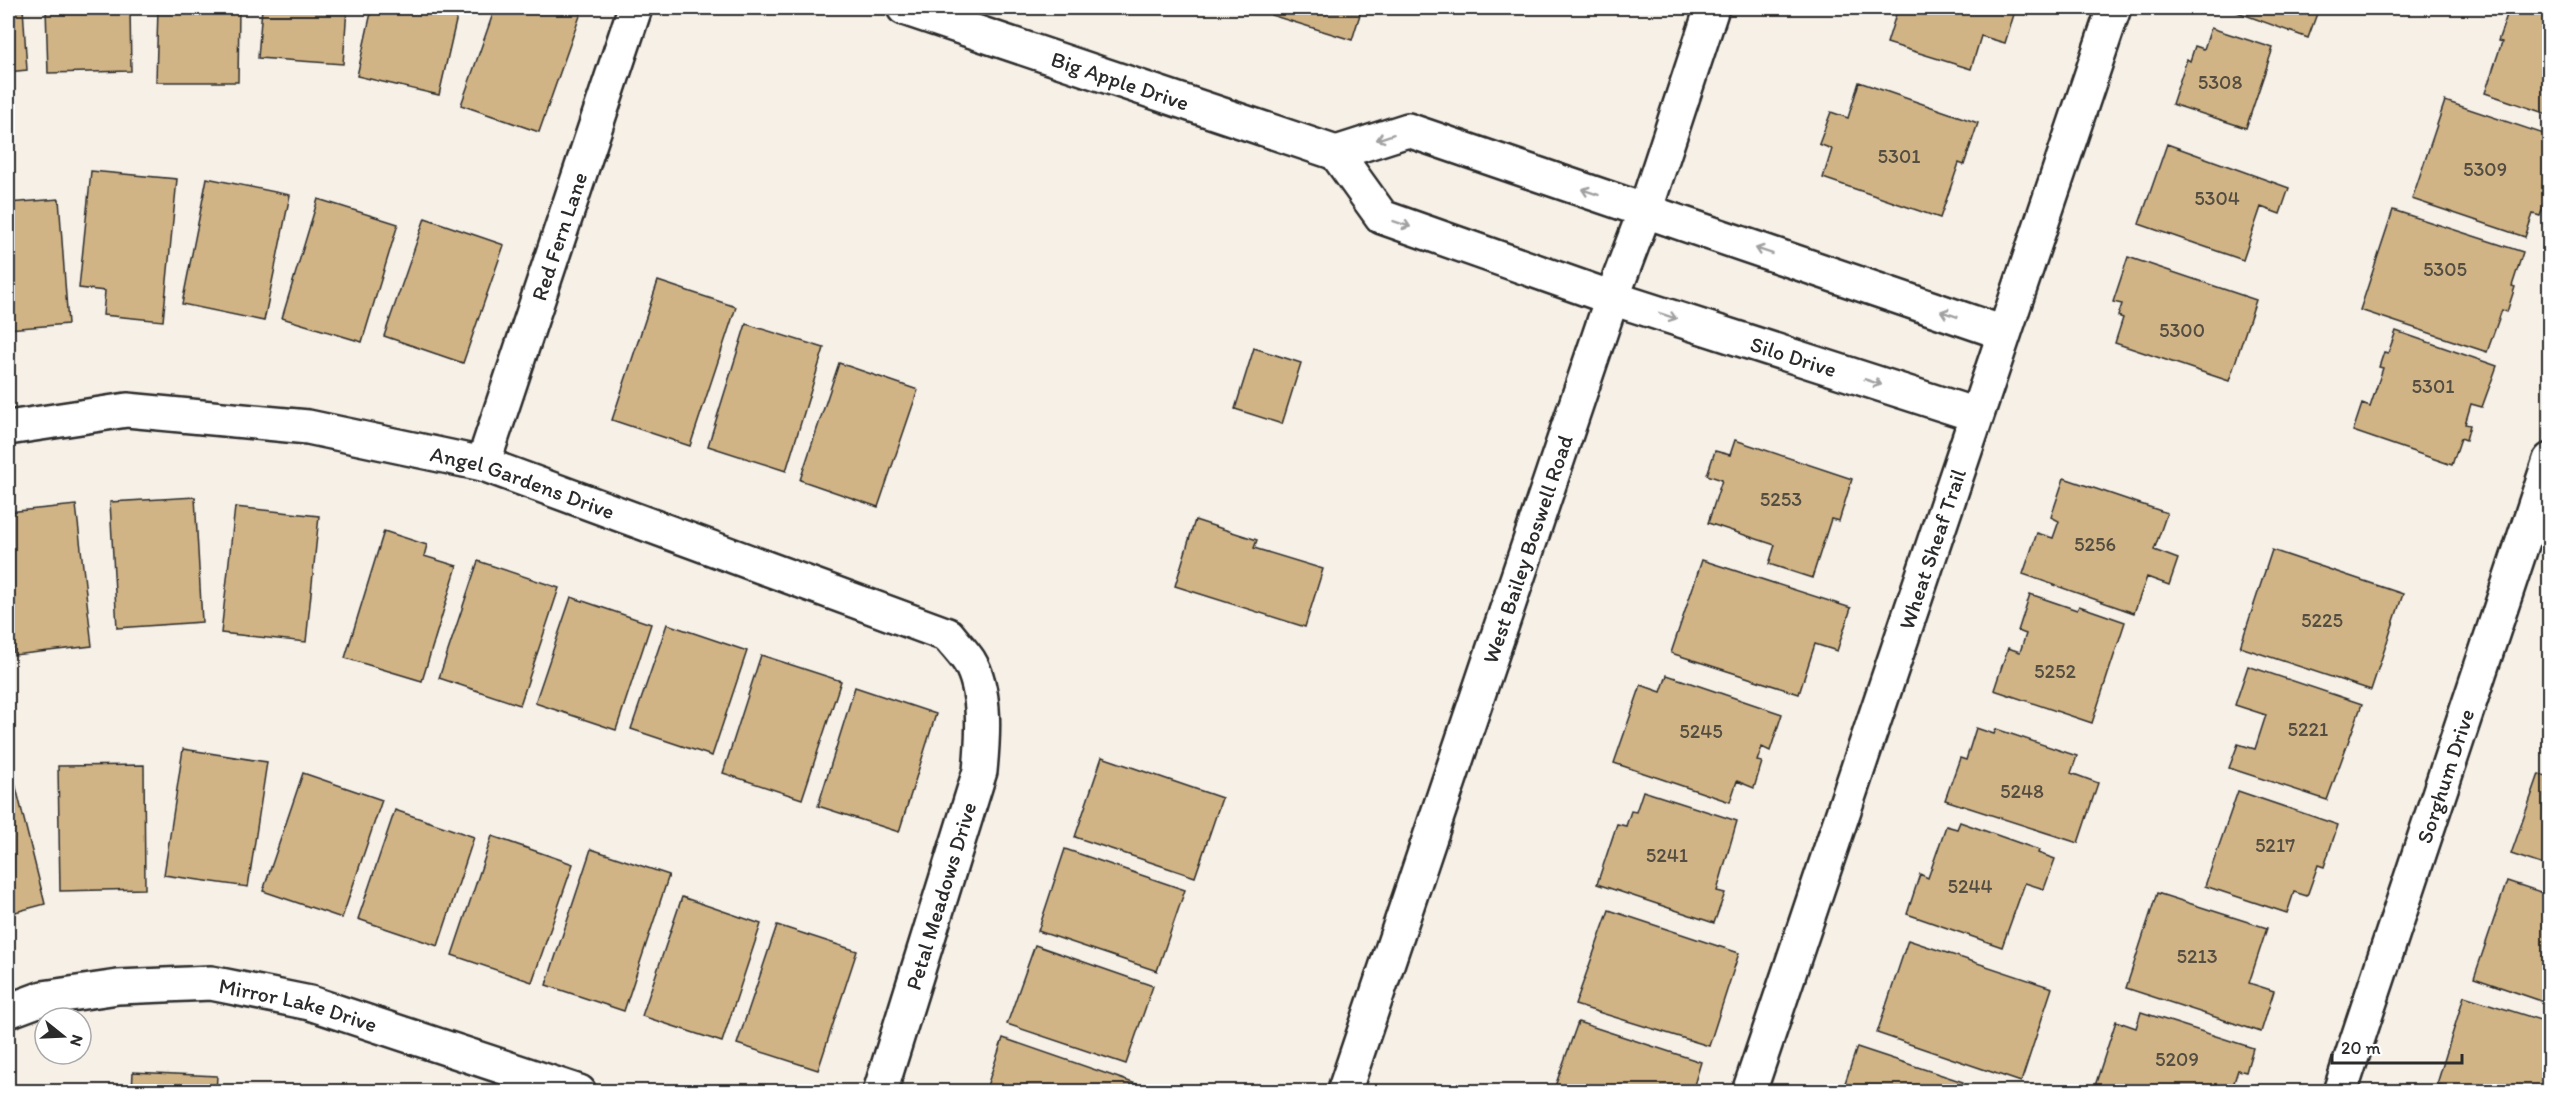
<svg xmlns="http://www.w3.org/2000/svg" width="2557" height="1099" viewBox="0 0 2557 1099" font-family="Itim,sans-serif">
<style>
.building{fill:#d1b486;stroke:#2b2b2b;stroke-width:1.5}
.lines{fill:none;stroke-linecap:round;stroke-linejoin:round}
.street-casing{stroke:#2b2b2b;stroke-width:38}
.secondary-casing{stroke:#2b2b2b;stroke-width:38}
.street{stroke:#fff;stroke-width:33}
.secondary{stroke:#fff;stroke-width:33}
.oneway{stroke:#a0a0a0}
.labels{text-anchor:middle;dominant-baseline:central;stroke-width:5;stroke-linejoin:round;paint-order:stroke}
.number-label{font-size:20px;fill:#544d42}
.street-label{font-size:22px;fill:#2b2b2b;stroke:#fff}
</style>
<rect width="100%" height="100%" fill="#f6f0e7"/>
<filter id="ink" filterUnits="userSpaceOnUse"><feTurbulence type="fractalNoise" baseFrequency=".0167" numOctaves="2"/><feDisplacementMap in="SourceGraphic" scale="12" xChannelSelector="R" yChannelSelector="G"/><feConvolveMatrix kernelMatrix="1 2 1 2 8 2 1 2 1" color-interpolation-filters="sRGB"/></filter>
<g filter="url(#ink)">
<path class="building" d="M8,8H23L27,70L8,72Z
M46,8H130L131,71L48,73Z
M158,8H239L238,82H156Z
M262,8H347L343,64L258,58Z
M372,8H459L439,95L357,76Z
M495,8H566L581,13L539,132L461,105Z
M1273,8H1362L1352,40L1271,15Z
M1898,8H2016L2005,43L1981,36L1971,69L1887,43Z
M2226,8H2319L2308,38Z
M2514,8H2538L2550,11V115L2485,93L2502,42L2498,41L2508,12L2512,13Z
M2211,28L2273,48L2246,128L2172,104L2187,59L2190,61L2195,46L2204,49Z
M1859,82L1978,123L1964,165L1959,163L1940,218L1823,178L1832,149L1819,144L1831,112L1848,118Z
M2445,101L2550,136V165L2547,172L2550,173V188L2540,216L2533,214L2525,237L2412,199Z
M2167,144L2289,188L2280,214L2261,207L2243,260L2139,224Z
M91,171L177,179L163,321L103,315L105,291L79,288Z
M207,178L290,195L264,321L182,304Z
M59,199L68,324L8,329V203Z
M318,199L398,224L362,342L282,318Z
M2393,210L2523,252L2512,286L2515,287L2507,312L2502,310L2487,352L2360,310Z
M425,218L504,245L463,363L384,336Z
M2128,257L2256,300L2229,381L2115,343L2123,318L2118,316L2122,304L2113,302Z
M658,281L736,307L690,446L612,420Z
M746,324L824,348L786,471L708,446Z
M2396,331L2497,366L2482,407L2471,404L2465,424L2470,425L2466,440L2461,438L2452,465L2353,431L2362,404L2370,407L2383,368L2379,367L2384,352L2388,353Z
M1254,348L1301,363L1282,424L1235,409Z
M839,363L918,390L878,507L800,480Z
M1735,440L1852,479L1839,521L1831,519L1812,578L1769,564L1775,545L1708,523L1722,480L1707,475L1715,451L1730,455Z
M2064,478L2167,513L2154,550L2178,559L2169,585L2147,577L2134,613L2023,574L2037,533L2053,538L2059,521L2051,517Z
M195,497L202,622L117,628L110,502Z
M76,505L92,646L14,655L8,604V512Z
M235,507L319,516L306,642L221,633Z
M1195,520L1257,540L1254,548L1323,569L1305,627L1175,586Z
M384,531L427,545L424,556L457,566L422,681L345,658Z
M2272,550L2403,594L2371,690L2240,647Z
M1702,560L1851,608L1837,651L1815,644L1799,694L1671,653Z
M478,561L559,588L520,705L439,678Z
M2030,594L2077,610L2079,606L2125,622L2092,723L1994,690L2008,648L2020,652L2026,634L2018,631Z
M571,597L651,624L616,730L535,703Z
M667,624L747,651L712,756L631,729Z
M761,655L841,681L802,799L723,773Z
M2248,666L2362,704L2327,800L2229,768L2238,744L2255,749L2266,715L2235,705Z
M1667,675L1782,714L1770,751L1762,747L1757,761L1762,762L1754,788L1737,781L1730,802L1614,763L1641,685L1661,692Z
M855,687L936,714L899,832L818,806Z
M1976,728L1994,734L1996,729L2077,756L2071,773L2098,783L2078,843L1945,800L1960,758L1966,760Z
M183,749L267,762L248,887L164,875Z
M1102,757L1222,798L1195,877L1075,837Z
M10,763L45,904L8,914V764Z
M144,765L145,889L60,891L58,766Z
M303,773L382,800L342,918L263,891Z
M2539,774L2550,777V867L2511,854Z
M1643,791L1737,821L1717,891L1725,893L1714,923L1597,884L1617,824L1626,826L1631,811L1636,812Z
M2238,791L2338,825L2324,867L2318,865L2307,896L2294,892L2287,913L2205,886Z
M395,810L474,837L438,946L358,919Z
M1960,822L2039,850L2038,853L2055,859L2044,889L2025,883L2002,947L1907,914L1920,874L1928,878L1946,826L1957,829Z
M492,836L573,864L532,982L452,955Z
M591,849L669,875L624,1011L546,985Z
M1065,849L1185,890L1157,971L1038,931Z
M2507,881L2550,895V1004L2474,978Z
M2157,893L2267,928L2249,983L2274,991L2261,1032L2126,988Z
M682,897L761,924L722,1042L642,1016Z
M1609,910L1739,953L1709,1046L1575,1005Z
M777,925L857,951L818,1070L737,1044Z
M1908,940L2052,988L2021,1082L1877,1033Z
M1035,945L1153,986L1126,1064L1007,1024Z
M2464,996L2550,1023V1061L2540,1092H2450L2451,1088L2437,1084Z
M2141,1012L2253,1048L2246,1072L2238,1070L2231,1092H2093L2116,1021L2136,1028Z
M1578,1022L1701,1062L1692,1092H1553Z
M1003,1038L1139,1085L1137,1092H985Z
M1857,1047L1963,1082L1960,1092H1850L1843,1089Z
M133,1072L217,1076L216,1092H132Z"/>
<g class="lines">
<defs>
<g id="street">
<path id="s1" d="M904,8L1336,153L1382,217L1612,298L1976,415"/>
<path d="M1336,153L1408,130L2004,333"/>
<path id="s2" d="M8,428L127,410L308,427L483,464L948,635C955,644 963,652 969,661C987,690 983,739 980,771L880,1092"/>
<path id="s3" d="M483,464L635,8"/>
<path id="s4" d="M8,1011L43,998L118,987L211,983L310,1003L579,1092"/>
<path id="s5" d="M1749,1092L2114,8"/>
<path id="s6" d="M2340,1092L2550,460"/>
</g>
<g id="secondary">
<path id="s7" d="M1344,1092L1612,298L1645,211L1712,8"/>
</g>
</defs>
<use href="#street" class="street-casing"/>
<use href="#secondary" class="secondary-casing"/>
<use href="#street" class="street"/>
<use href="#secondary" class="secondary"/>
</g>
<defs><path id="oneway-shaft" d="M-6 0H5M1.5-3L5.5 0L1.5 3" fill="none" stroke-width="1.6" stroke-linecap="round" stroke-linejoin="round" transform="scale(1.5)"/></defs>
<g class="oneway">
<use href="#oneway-shaft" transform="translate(1385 137) rotate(162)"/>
<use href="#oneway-shaft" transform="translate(1590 192) rotate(-161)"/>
<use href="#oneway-shaft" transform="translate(1402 224) rotate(19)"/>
<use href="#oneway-shaft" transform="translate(1764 251) rotate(-161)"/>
<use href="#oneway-shaft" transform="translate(1949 314) rotate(-161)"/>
<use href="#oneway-shaft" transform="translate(1668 316) rotate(18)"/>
<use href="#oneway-shaft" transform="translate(1873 382) rotate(18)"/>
</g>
</g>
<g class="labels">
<g class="number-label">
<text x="2220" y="82">5308</text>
<text x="1899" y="156">5301</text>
<text x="2485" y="169">5309</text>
<text x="2217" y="198">5304</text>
<text x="2445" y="269">5305</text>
<text x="2182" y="330">5300</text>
<text x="2433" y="386">5301</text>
<text x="1781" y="499">5253</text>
<text x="2095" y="544">5256</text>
<text x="2322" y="620">5225</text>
<text x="2055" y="671">5252</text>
<text x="2308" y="729">5221</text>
<text x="1701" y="731">5245</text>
<text x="2022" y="791">5248</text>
<text x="2275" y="845">5217</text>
<text x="1667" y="855">5241</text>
<text x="1970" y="886">5244</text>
<text x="2197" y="956">5213</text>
<text x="2177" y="1059">5209</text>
</g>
<g class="street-label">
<text stroke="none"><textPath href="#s1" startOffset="228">Big Apple Drive</textPath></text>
<text stroke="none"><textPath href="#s3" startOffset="240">Red Fern Lane</textPath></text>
<text stroke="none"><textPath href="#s1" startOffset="969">Silo Drive</textPath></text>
<text stroke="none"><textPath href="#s2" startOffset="524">Angel Gardens Drive</textPath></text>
<text stroke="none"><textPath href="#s7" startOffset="573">West Bailey Boswell Road</textPath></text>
<text stroke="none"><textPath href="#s5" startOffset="573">Wheat Sheaf Trail</textPath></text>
<text stroke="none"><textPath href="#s6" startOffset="333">Sorghum Drive</textPath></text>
<text transform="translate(941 896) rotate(-73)">Petal Meadows Drive</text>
<text stroke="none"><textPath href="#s4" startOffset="296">Mirror Lake Drive</textPath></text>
</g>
</g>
<rect width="2557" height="1099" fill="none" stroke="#fff" stroke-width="30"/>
<rect x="15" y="15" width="2527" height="1069" fill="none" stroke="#2b2b2b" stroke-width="2" filter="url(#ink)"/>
<g transform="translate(63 1036) rotate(108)"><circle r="28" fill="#ffffff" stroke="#aaaaaa" stroke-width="1.5"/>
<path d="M0-4.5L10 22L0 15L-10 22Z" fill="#2b2b2b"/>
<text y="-9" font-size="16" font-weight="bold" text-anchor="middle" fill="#2b2b2b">N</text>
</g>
<path d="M2332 1054v9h130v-9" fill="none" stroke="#2b2b2b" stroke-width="3"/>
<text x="2341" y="1054" font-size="18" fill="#2b2b2b" stroke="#ffffff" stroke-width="4.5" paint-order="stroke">20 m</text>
</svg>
